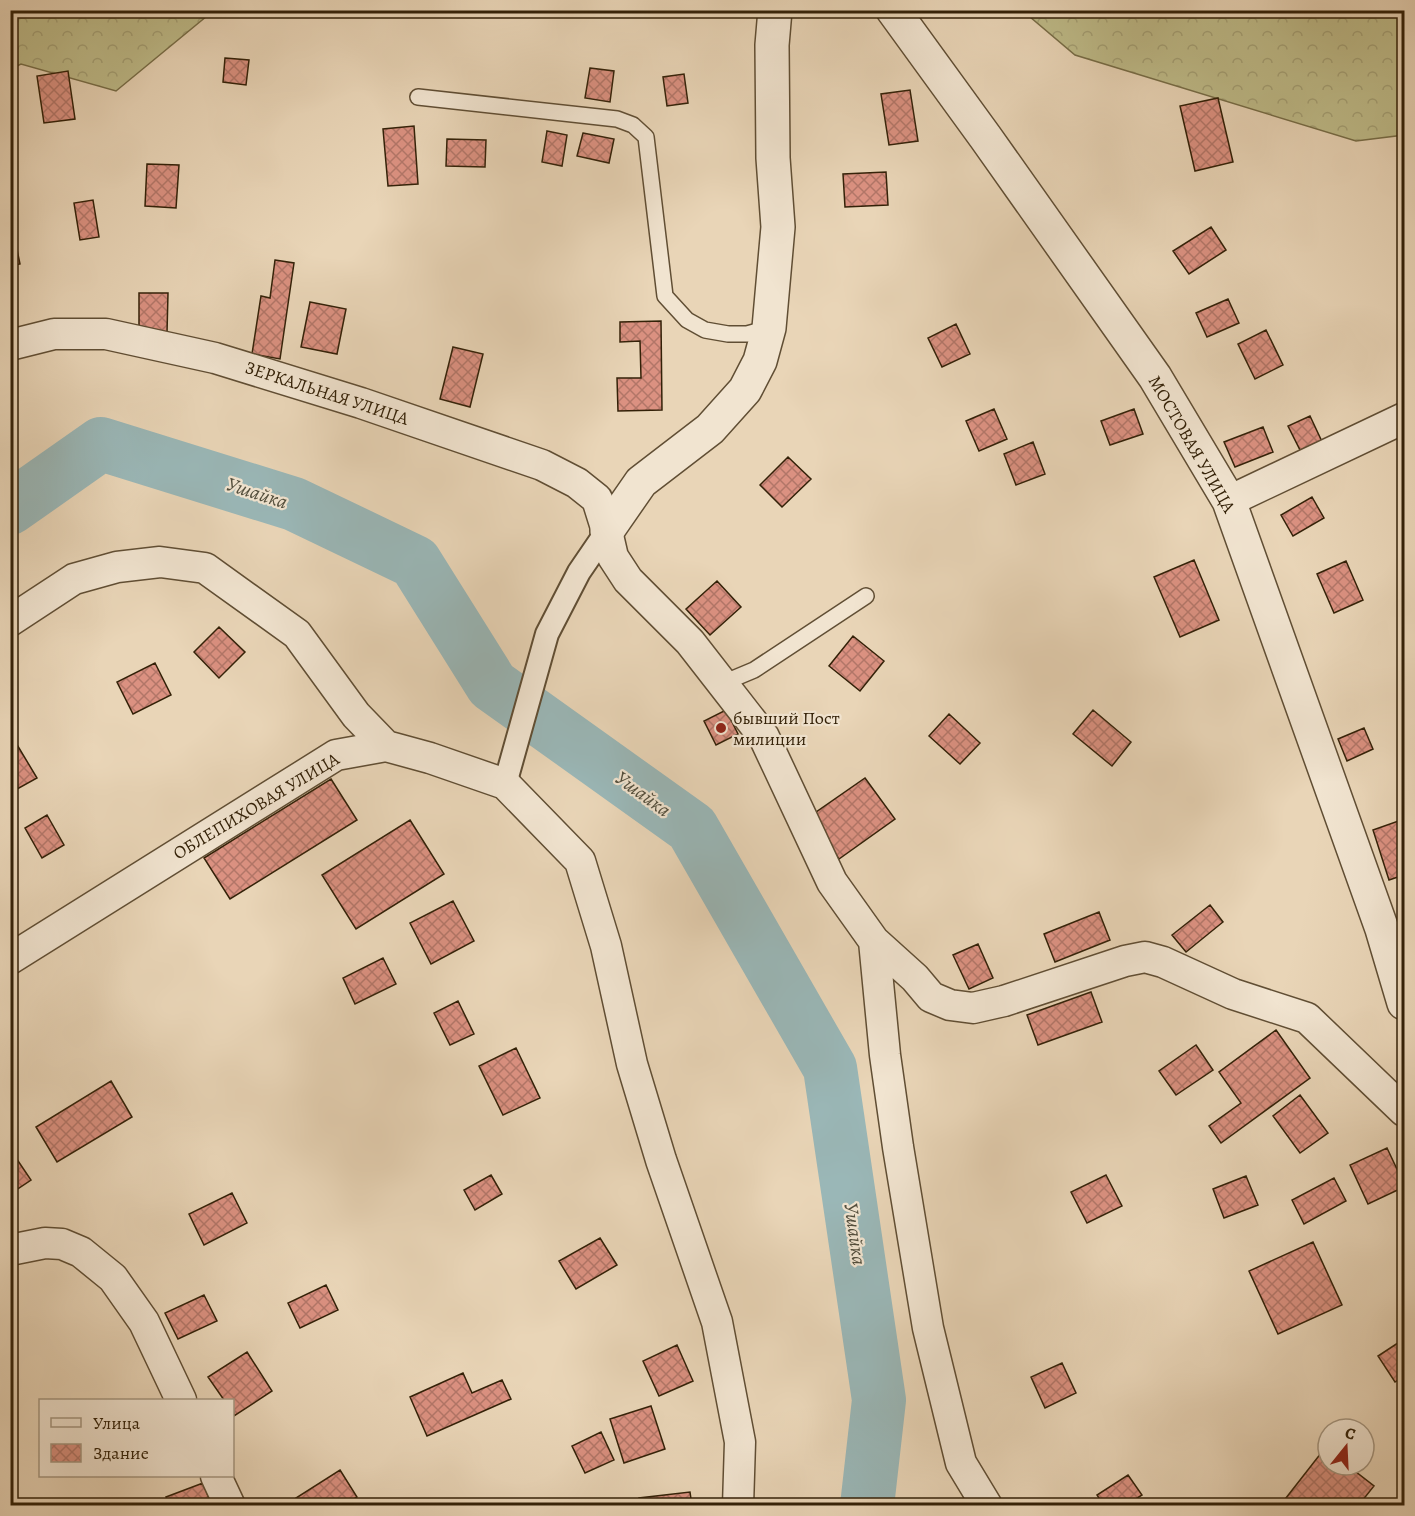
<svg xmlns="http://www.w3.org/2000/svg" width="1415" height="1516" viewBox="0 0 1415 1516" font-family="Alegreya,serif">
<style>
.forest{fill:url(#forest-crowns);stroke:#786e48;stroke-width:1.5}
.lines{fill:none;stroke-linecap:round;stroke-linejoin:round}
.river{stroke:#9ab7b7;stroke-width:54}
.building{fill:url(#building-cross-hatch);stroke:#332108;stroke-width:1.5}
.service-casing{stroke:#604e34;stroke-width:18}
.pedestrian-casing{stroke:#604e34;stroke-width:26}
.minor-casing{stroke:#604e34;stroke-width:33}
.tertiary-casing{stroke:#604e34;stroke-width:36}
.service{stroke:#f1e4d0;stroke-width:15}
.pedestrian{stroke:#f1e4d0;stroke-width:22}
.minor{stroke:#f1e4d0;stroke-width:30}
.tertiary{stroke:#f1e4d0;stroke-width:33}
.poi-dot{fill:#8f2418;stroke:#f1e4d0;stroke-width:2}
.labels{text-anchor:middle;dominant-baseline:central;stroke-width:4.5;stroke-linejoin:round;paint-order:stroke}
.street-label{font-size:18px;fill:#332108;stroke:#f1e4d0}
.poi-label{font-size:18px;fill:#332108;stroke:#f1e4d0;text-anchor:start}
.water-label{font-size:20px;font-style:italic;fill:#524e3d;stroke:#f1e4d0}
</style>
<defs>
<pattern id="forest-crowns" width="20" height="18" patternUnits="userSpaceOnUse" patternTransform="scale(1.5)"><rect width="20" height="18" fill="#bebb89"/><path d="M2 6a3 3 0 1 1 6 0M12 15a3 3 0 1 1 6 0" fill="none" stroke="#a4a075"/></pattern>
<pattern id="building-cross-hatch" width="8" height="8" patternUnits="userSpaceOnUse" patternTransform="scale(1.5)"><rect width="8" height="8" fill="#db9181"/><path d="M0 0l8 8M0 8l8-8" fill="none" stroke="#b27668"/></pattern>
</defs>
<rect width="100%" height="100%" fill="#e9d5b7"/>
<filter id="stains"><feTurbulence type="fractalNoise" baseFrequency=".00333" numOctaves="4"/><feColorMatrix values="0 0 0 0 .2 0 0 0 0 .09 0 0 0 0 .02 0 0 0 .5 -.17"/></filter>
<radialGradient id="worn" r=".72"><stop offset=".6" stop-color="#630" stop-opacity="0"/><stop offset="1" stop-color="#630" stop-opacity=".3"/></radialGradient>
<path class="forest" d="M11,11H213L116,91L21,64L11,69Z
M1023,11H1404V135L1356,141L1075,55Z"/>
<g class="lines">
<path class="river" d="M10,508L101,444L294,504L415,562L492,685L692,828L830,1068L879,1400L867,1506"/>
</g>
<path class="building" d="M225,58L249,60L246,85L223,82Z
M590,68L614,71L610,102L585,98Z
M68,71L75,119L44,123L37,76Z
M684,74L688,103L667,106L663,77Z
M910,90L918,141L889,145L881,94Z
M1218,98L1233,162L1195,171L1180,106Z
M414,126L418,184L388,186L383,129Z
M547,131L567,135L562,166L542,162Z
M583,133L614,139L609,163L577,156Z
M447,139L486,140L485,167L446,166Z
M147,164L179,165L176,208L145,206Z
M886,172L888,205L845,207L843,174Z
M93,200L99,237L80,240L74,203Z
M1211,227L1226,250L1189,274L1173,251Z
M16,245L20,264L10,266V246Z
M275,260L294,263L280,359L252,354L261,296L270,298Z
M139,293H168L167,333H139Z
M1228,299L1239,323L1207,337L1196,313Z
M310,302L346,309L337,354L301,347Z
M661,321L662,410L618,411L617,378H641L640,341L620,342V322Z
M956,324L970,354L942,367L928,338Z
M1266,330L1283,365L1255,379L1238,344Z
M453,347L483,354L470,407L440,399Z
M994,409L1007,439L979,451L966,421Z
M1134,409L1143,434L1110,445L1101,421Z
M1310,416L1324,446L1303,456L1288,426Z
M1263,427L1273,452L1235,467L1224,442Z
M1033,442L1045,474L1016,485L1004,454Z
M788,457L811,479L782,507L760,485Z
M1312,497L1324,518L1293,536L1281,515Z
M1194,560L1219,620L1180,637L1154,577Z
M1346,561L1363,600L1334,613L1317,574Z
M717,581L741,607L710,635L686,609Z
M219,627L245,652L219,678L194,652Z
M853,636L884,661L860,691L829,666Z
M155,663L171,695L133,714L117,682Z
M726,710L738,734L716,745L704,721Z
M1093,710L1131,742L1112,766L1073,734Z
M949,714L980,743L960,764L929,736Z
M1364,728L1373,749L1347,761L1338,739Z
M10,733L37,778L10,793Z
M865,778L895,819L839,859L809,817Z
M331,779L357,820L230,899L204,858Z
M47,815L64,845L42,858L25,828Z
M1404,819V875L1389,880L1373,830Z
M410,820L444,874L356,929L322,875Z
M453,901L474,941L431,964L410,923Z
M1210,905L1223,922L1186,952L1172,935Z
M1099,912L1110,940L1055,962L1044,934Z
M978,944L993,978L969,989L953,955Z
M383,958L396,984L355,1004L343,978Z
M1091,992L1102,1022L1038,1045L1027,1015Z
M458,1001L474,1034L450,1045L434,1013Z
M1276,1030L1310,1078L1221,1143L1209,1126L1241,1103L1219,1072Z
M1196,1045L1213,1070L1176,1095L1159,1071Z
M516,1048L540,1098L503,1115L479,1066Z
M111,1081L132,1117L57,1162L36,1127Z
M1300,1095L1328,1133L1300,1153L1273,1116Z
M1387,1148L1404,1184V1187L1368,1204L1350,1165Z
M10,1149L31,1180L10,1194Z
M491,1175L502,1194L475,1210L464,1190Z
M1106,1175L1122,1206L1087,1223L1071,1192Z
M1246,1176L1258,1205L1224,1218L1213,1189Z
M1334,1178L1346,1201L1304,1224L1292,1200Z
M232,1193L247,1223L204,1245L189,1214Z
M600,1238L617,1265L576,1289L559,1261Z
M1313,1242L1342,1305L1278,1334L1249,1271Z
M326,1285L338,1310L300,1328L288,1303Z
M204,1295L217,1321L178,1339L165,1313Z
M1404,1339V1376L1395,1382L1378,1356Z
M677,1345L693,1381L659,1396L643,1361Z
M247,1352L272,1391L234,1416L232,1400H224L208,1377Z
M1062,1363L1076,1393L1045,1408L1031,1377Z
M463,1373L472,1393L502,1380L511,1399L427,1436L410,1397Z
M651,1406L665,1449L624,1463L610,1419Z
M601,1432L614,1460L585,1473L572,1446Z
M1325,1448L1328,1450V1465H1347L1374,1486L1358,1506H1296L1286,1498Z
M340,1470L357,1497L343,1506H301L296,1498Z
M1128,1475L1142,1495L1125,1506H1104L1097,1495Z
M203,1483L212,1506H170L166,1497Z
M690,1492L692,1506H640L639,1498Z"/>
<g class="lines">
<defs>
<path id="service" d="M418,97L617,119L633,125L646,137L665,296L687,320L705,330L728,334H747L769,328
M723,683L754,670L866,596"/>
<path id="pedestrian" d="M505,784L547,634L579,572L607,531"/>
<path id="minor" d="M10,345L54,334H106L215,358L361,403L542,465L577,483L597,499L607,531L613,557L628,580L690,642L764,737L832,882L874,941L915,978L931,997L950,1005L973,1008L1004,1001L1125,961L1145,957L1163,962L1233,994L1307,1018L1404,1111
M1229,501L1404,418
M10,621L74,579L117,567L160,562L205,568L297,634L356,715L386,746
M874,941L885,1055L898,1147L928,1328L961,1463L987,1506
M10,959L336,755L386,746L430,758L505,784L580,861L606,946L632,1064L661,1160L717,1322L740,1442L738,1506
M10,1250L45,1243L62,1244L81,1252L113,1278L144,1322L181,1400
M216,1476L230,1506"/>
<path id="tertiary" d="M893,10L986,138L1155,377L1229,501L1382,929L1404,1003
M607,531L641,482L710,429L745,390L760,361L769,328L778,227L773,158L772,45L775,10"/>
</defs>
<use href="#service" class="service-casing"/>
<use href="#pedestrian" class="pedestrian-casing"/>
<use href="#minor" class="minor-casing"/>
<use href="#tertiary" class="tertiary-casing"/>
<use href="#service" class="service"/>
<use href="#pedestrian" class="pedestrian"/>
<use href="#minor" class="minor"/>
<use href="#tertiary" class="tertiary"/>
</g>
<circle class="poi-dot" cx="721" cy="728" r="6"/>
<g class="labels">
<g class="street-label">
<text transform="translate(327 393) rotate(18)">ЗЕРКАЛЬНАЯ УЛИЦА</text>
<text transform="translate(1192 444) rotate(60)">МОСТОВАЯ УЛИЦА</text>
<text transform="translate(256 806) rotate(-31)">ОБЛЕПИХОВАЯ УЛИЦА</text>
</g>
<g class="poi-label">
<text x="733" y="718">бывший Пост<tspan x="733" dy="21">милиции</tspan></text>
</g>
<g class="water-label">
<text transform="translate(257 493) rotate(18)">Ушайка</text>
<text transform="translate(643 794) rotate(36)">Ушайка</text>
<text transform="translate(855 1234) rotate(82)">Ушайка</text>
</g>
</g>
<rect width="1415" height="1516" fill="none" stroke="#e9d5b7" stroke-width="36"/>
<rect x="12" y="12" width="1391" height="1492" fill="none" stroke="#332108" stroke-width="3"/>
<rect x="18" y="18" width="1379" height="1480" fill="none" stroke="#332108" stroke-width="1.5"/>
<rect x="39" y="1399" width="195" height="78" fill="#f1e4d0" stroke="#a59680" stroke-width="1.5"/>
<rect x="51" y="1418" width="30" height="9" fill="#f1e4d0" stroke="#a59680" stroke-width="1.5"/>
<text x="93" y="1429" font-size="18" fill="#332108">Улица</text>
<rect x="51" y="1444" width="30" height="18" fill="url(#building-cross-hatch)" stroke="#a59680" stroke-width="1.5"/>
<text x="93" y="1459" font-size="18" fill="#332108">Здание</text>
<g transform="translate(1346 1447) rotate(18)"><circle r="28" fill="#f1e4d0" stroke="#a59680" stroke-width="1.5"/>
<path d="M0-4.5L10 22L0 15L-10 22Z" fill="#8f2418"/>
<text y="-9" font-size="16" font-weight="bold" text-anchor="middle" fill="#332108">С</text>
</g>
<rect width="100%" height="100%" filter="url(#stains)"/>
<rect width="100%" height="100%" fill="url(#worn)"/>
</svg>
